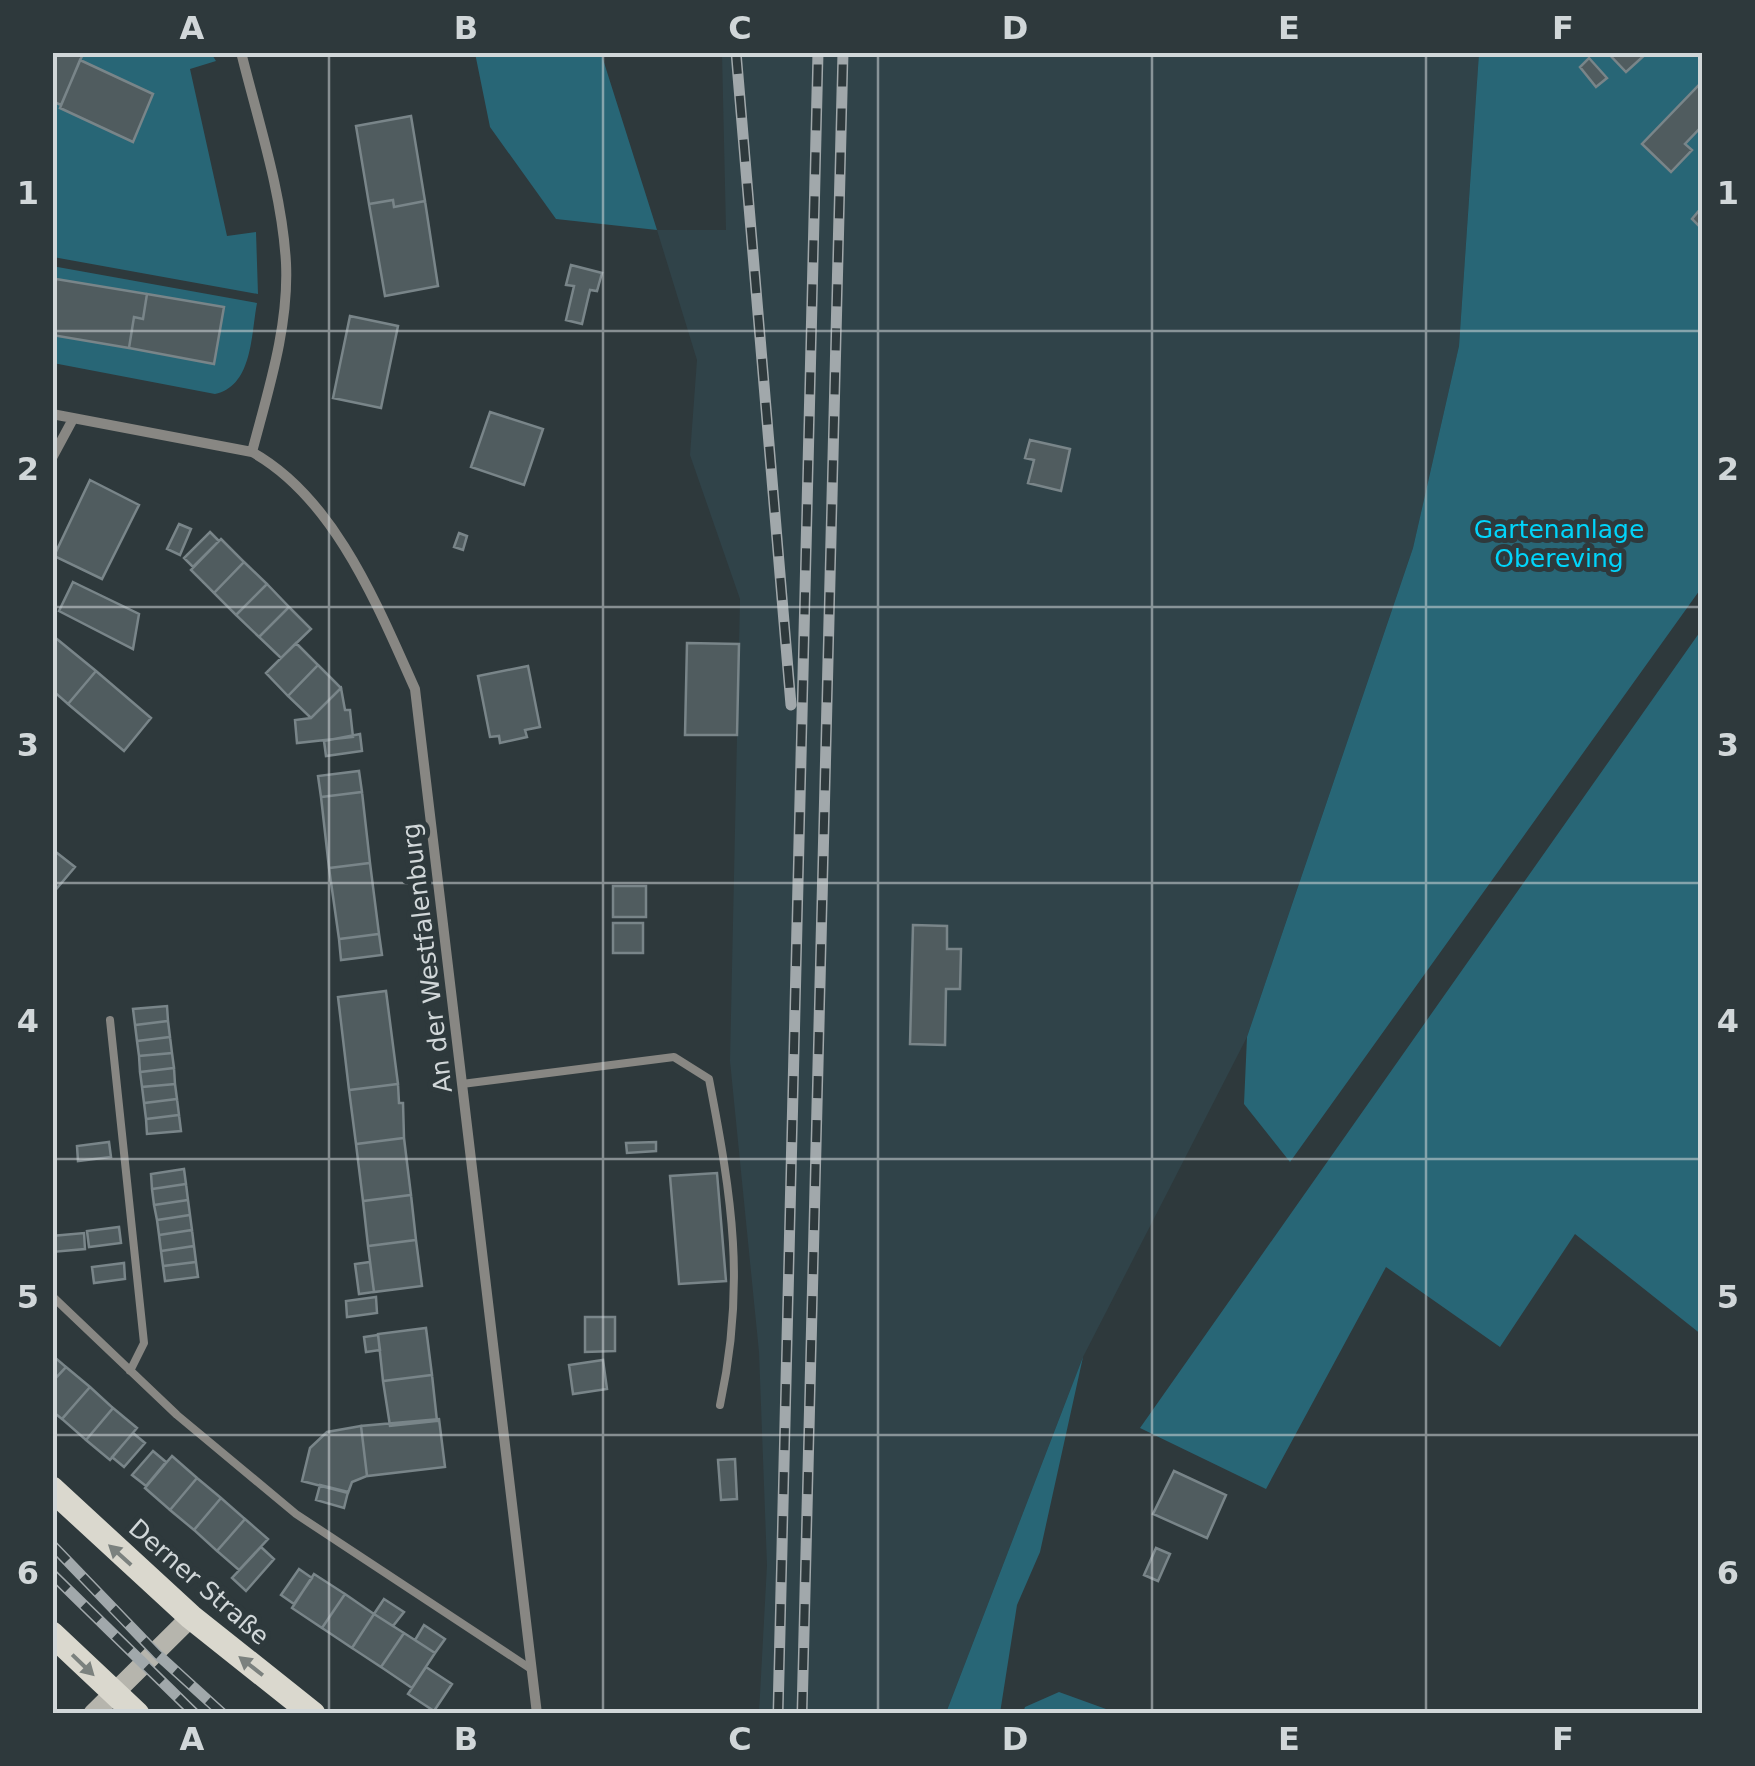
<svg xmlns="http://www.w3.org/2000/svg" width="1755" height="1766" viewBox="0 0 1755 1766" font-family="'DejaVu Sans',sans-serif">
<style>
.built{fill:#304349}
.green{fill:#286676}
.building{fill:#505c5f;stroke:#798589;stroke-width:2.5}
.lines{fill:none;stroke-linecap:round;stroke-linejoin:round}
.lane{stroke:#888783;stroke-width:8}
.street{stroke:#888783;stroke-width:10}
.secondary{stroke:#b6b5ad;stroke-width:20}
.primary{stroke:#dad8ce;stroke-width:25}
.rail-casing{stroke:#a1a8ab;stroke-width:11}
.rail{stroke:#2e393c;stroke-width:8;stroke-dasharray:22;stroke-linecap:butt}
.oneway{fill:#7b817e}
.grid{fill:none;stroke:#d1d7d9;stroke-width:2.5;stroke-opacity:0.55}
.labels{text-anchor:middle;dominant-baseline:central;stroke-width:10;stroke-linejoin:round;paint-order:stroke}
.park-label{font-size:25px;fill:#01d5fb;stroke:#2e393c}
.street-label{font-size:25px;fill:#d1d7d9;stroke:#2e393c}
.neatline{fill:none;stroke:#d1d7d9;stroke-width:4}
.grid-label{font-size:32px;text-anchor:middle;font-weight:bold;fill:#d1d7d9}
</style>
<rect width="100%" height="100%" fill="#2e393c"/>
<path class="built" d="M722,53H1479L1459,346L1413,548L1247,1037L1083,1357L946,1713H759L767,1565L759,1352L730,1061L740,599L690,455L697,360L657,230H726Z"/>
<path class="green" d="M52,53H211L216,61L190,69L227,236L256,232L258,294L53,257Z
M475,53H601L657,230L556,219L490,127Z
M1479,53H1702V587L1290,1162L1244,1104L1247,1037L1413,548L1459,346Z
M52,266L257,303C251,334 253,386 215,394L53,363Z
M1702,629V1335L1575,1234L1500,1347L1386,1267L1266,1489L1140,1428Z
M1083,1357L1040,1552L1017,1605L1000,1713H946Z
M1059,1692L1117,1713H1023L1025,1707Z"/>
<path class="building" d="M52,52L82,56L61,105L52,101Z
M1607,52H1648L1626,72Z
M1589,58L1607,78L1596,87L1580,67Z
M80,60L153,94L133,142L60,108Z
M1698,86L1702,91V126L1685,144L1692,150L1671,172L1642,144Z
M411,116L425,201L394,207L393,200L369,204L356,126Z
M393,200L394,207L425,201L438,286L385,296L369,204Z
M1702,207V229L1692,219Z
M571,265L602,273L597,291L590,290L582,324L566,320L574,286L566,285Z
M56,279L147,294L143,319L134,317L129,348L52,335Z
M147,294L224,307L214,364L129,348L134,317L143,319Z
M350,316L398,326L381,408L333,398Z
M490,412L543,429L524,485L471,467Z
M1030,440L1070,449L1061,491L1028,483L1034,460L1025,458Z
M90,480L139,505L102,579L54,556Z
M179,524L191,529L180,555L167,549Z
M210,532L219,541L193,567L184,558Z
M459,533L467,536L463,550L454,547Z
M221,539L244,562L214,593L191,570Z
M244,562L267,584L236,615L214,593Z
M73,582L139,614L133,649L59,611Z
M267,584L289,607L259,637L236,615Z
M289,607L311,629L281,658L259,637Z
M52,635L96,671L68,704L52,690Z
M296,643L318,665L288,696L266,673Z
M687,643L739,644L737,735H685Z
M318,665L341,688L311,718L288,696Z
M528,666L540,727L525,730L527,737L500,743L499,736L490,737L478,676Z
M96,671L151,718L124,751L68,704Z
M341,688L345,710H350L353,737L297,743L295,720L311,718Z
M360,734L362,751L326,756L324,741Z
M359,771L362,792L321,797L318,776Z
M362,792L370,863L329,868L321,797Z
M52,849L75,867L52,894Z
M370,863L379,934L339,939L329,868Z
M613,886H646V917H613Z
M613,923H643V953H613Z
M913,925L947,926V949H961L960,989H946L945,1045L910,1044Z
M379,934L382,955L341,960L339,939Z
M386,991L398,1084L349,1090L338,997Z
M167,1006L168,1021L135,1025L133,1009Z
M168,1021L170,1037L137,1041L135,1025Z
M170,1037L172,1053L139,1056L137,1041Z
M172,1053L174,1068L140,1072L139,1056Z
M174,1068L175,1084L142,1087L140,1072Z
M175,1084L177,1099L144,1103L142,1087Z
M398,1084L399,1103H403L404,1138L356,1144L349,1090Z
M177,1099L179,1115L146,1119L144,1103Z
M179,1115L181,1131L147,1134L146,1119Z
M404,1138L411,1195L363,1201L356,1144Z
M109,1142L111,1157L78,1161L77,1146Z
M656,1142V1151L627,1153L626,1143Z
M184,1169L186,1184L152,1189L151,1174Z
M717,1173L726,1281L679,1284L670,1176Z
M186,1184L188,1200L154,1205L152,1189Z
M411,1195L416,1240L368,1246L363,1201Z
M188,1200L190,1215L157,1220L154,1205Z
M190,1215L192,1230L159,1235L157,1220Z
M119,1227L121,1243L89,1247L87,1231Z
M192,1230L194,1246L161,1251L159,1235Z
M84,1233L85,1249L52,1252V1236Z
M416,1240L422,1286L374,1292L368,1246Z
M194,1246L196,1262L163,1266L161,1251Z
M196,1262L198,1277L165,1281L163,1266Z
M370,1262L374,1292L359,1294L355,1264Z
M124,1263L125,1279L94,1283L92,1267Z
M376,1297L377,1313L347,1317L346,1301Z
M585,1317H615V1351L585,1352Z
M426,1328L432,1375L383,1381L378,1334Z
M378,1335L380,1350L366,1352L364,1337Z
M52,1355L66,1367L52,1382Z
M603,1360L607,1389L573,1394L569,1365Z
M66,1367L90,1387L62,1419L52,1411V1382Z
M432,1375L437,1421L390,1426L383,1381Z
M90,1387L113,1408L86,1440L62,1419Z
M113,1408L137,1428L110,1460L86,1440Z
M439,1419L445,1467L367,1476L361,1426Z
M361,1426L367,1476L352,1482L348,1493L302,1481L310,1448L327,1432Z
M133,1433L145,1443L124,1467L112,1457Z
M153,1451L166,1462L146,1486L132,1475Z
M172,1456L197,1478L170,1510L145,1488Z
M735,1459L737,1499L721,1500L718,1460Z
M1174,1471L1226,1495L1207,1538L1153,1514Z
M197,1478L221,1498L194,1530L170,1510Z
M320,1485L348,1492L344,1508L316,1500Z
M221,1498L245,1519L217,1551L194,1530Z
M245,1519L268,1539L239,1570L217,1551Z
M261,1547L274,1559L246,1591L232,1578Z
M1156,1548L1170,1554L1158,1581L1144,1575Z
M299,1569L312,1578L294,1604L281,1595Z
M314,1574L345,1594L322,1628L292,1608Z
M345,1594L374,1614L352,1648L322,1628Z
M384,1599L404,1612L393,1626L374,1614Z
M374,1614L404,1633L381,1667L352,1648Z
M424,1625L445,1639L435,1653L415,1640Z
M404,1633L435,1653L412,1688L381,1667Z
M426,1667L452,1684L434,1711L408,1694Z"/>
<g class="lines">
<path class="lane" d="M110,1020L144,1343L130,1371
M462,1084L674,1057L709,1079C732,1198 746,1285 720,1405
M52,1296L177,1415L296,1514L531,1669"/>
<path class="street" d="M241,52C258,121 282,192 286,263C289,327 268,391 252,452
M52,414L252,452C335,498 378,607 415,689L537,1714
M52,458L73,419"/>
<path class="secondary" d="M93,1714L191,1617"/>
<path class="primary" d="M52,1489L191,1617L313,1714
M52,1634L137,1714"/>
<defs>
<path id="rail" d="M736,52L791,705
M52,1545L157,1654L223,1714
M52,1574L195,1714
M778,1714L818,52
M802,1714L843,52"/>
</defs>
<use href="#rail" class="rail-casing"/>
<use href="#rail" class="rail"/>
</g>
<defs><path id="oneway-solid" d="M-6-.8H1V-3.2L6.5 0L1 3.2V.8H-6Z" transform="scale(2.5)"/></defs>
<g class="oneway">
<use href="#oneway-solid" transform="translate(120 1555) rotate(-138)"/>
<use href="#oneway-solid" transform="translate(83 1665) rotate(44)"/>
<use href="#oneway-solid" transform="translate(251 1666) rotate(-142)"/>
</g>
<path class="grid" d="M329,52V1714M603,52V1714M878,52V1714M1152,52V1714M1426,52V1714M52,331H1702M52,607H1702M52,883H1702M52,1159H1702M52,1435H1702"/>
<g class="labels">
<g class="park-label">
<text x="1559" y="529">Gartenanlage<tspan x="1559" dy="29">Obereving</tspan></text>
</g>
<g class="street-label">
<text transform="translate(427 958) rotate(-97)">An der Westfalenburg</text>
<text transform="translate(199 1582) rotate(41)">Derner Straße</text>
</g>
</g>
<rect width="1755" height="1766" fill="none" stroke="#2e393c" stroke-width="110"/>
<rect x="55" y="55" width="1645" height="1656" class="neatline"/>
<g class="grid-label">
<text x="192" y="39">A</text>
<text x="466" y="39">B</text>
<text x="740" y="39">C</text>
<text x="1015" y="39">D</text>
<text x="1289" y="39">E</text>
<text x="1563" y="39">F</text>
<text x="28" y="204">1</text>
<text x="1728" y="204">1</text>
<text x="28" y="480">2</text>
<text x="1728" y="480">2</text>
<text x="28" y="756">3</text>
<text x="1728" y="756">3</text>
<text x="28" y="1032">4</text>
<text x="1728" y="1032">4</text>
<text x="28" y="1308">5</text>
<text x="1728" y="1308">5</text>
<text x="28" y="1584">6</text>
<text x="1728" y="1584">6</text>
<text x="192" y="1750">A</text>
<text x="466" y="1750">B</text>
<text x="740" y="1750">C</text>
<text x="1015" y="1750">D</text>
<text x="1289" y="1750">E</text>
<text x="1563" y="1750">F</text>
</g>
</svg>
